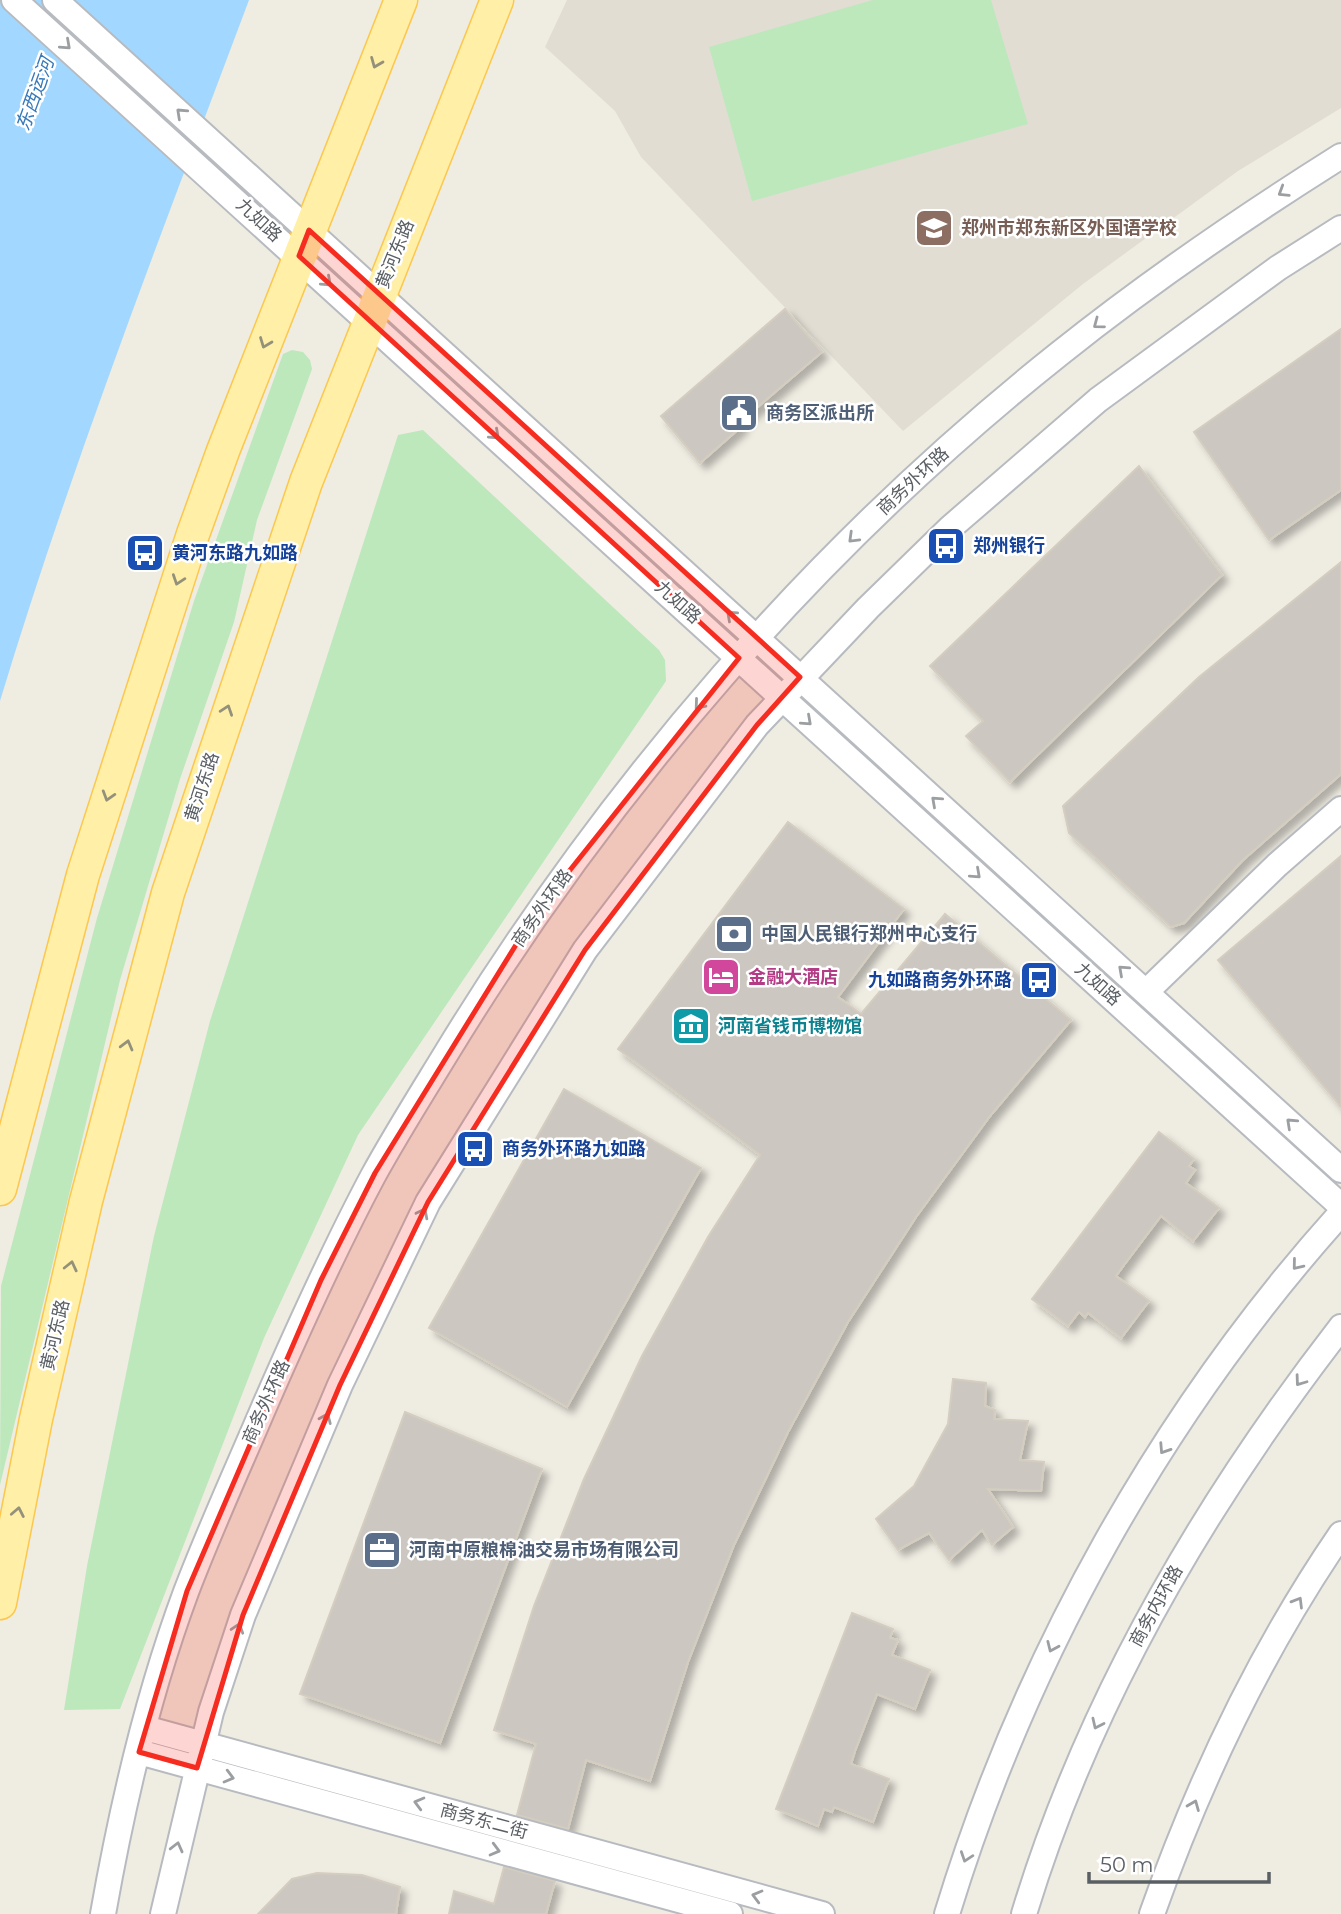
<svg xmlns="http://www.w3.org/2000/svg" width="1341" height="1914" viewBox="0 0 1341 1914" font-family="Montserrat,'Noto Sans SC',sans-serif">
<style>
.education{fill:#e1ddd3}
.green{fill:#bde8bc}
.water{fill:#a2d8ff}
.building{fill:#ccc8c1;stroke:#d4cdc0;stroke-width:2;filter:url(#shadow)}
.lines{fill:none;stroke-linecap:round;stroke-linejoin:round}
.minor-casing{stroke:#b7bbc0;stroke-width:28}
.major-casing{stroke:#fcc74d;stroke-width:35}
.minor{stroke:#fff;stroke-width:24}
.major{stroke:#ffefa7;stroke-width:32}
.oneway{stroke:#9c9fa2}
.oneway2{stroke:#94917b}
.marked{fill:#f62c20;fill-opacity:0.2;stroke:#f62c20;stroke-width:5;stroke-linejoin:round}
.labels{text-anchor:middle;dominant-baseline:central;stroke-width:5;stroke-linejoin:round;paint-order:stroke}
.street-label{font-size:18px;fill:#5a5f64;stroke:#fff}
.education-label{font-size:18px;font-weight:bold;fill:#785e54;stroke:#fff;text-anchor:start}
.service-label{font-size:18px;font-weight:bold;fill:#4e5e75;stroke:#fff;text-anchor:start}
.transit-label{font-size:18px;font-weight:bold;fill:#164399;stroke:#fff;text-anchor:start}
.hotel-label{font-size:18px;font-weight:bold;fill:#b23c85;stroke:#fff;text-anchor:start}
.culture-label{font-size:18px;font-weight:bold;fill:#0d838f;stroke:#fff;text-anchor:start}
.water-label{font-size:19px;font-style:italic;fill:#3779b9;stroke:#fff}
</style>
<defs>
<filter id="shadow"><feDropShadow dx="6" dy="6" stdDeviation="3.5" flood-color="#0004"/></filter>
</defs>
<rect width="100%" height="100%" fill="#efece2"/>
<path class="education" d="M567,0H1341V108L1238,171L1083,284L903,431L641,157L615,111L545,47Z"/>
<path class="green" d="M873,0H991L1028,124L752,201L709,47Z
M292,350L303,352L310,360L312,369L257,520L234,622L180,779L120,980L0,1485L1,1286L97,918L194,601L283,354Z
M423,430L659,650L665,660L666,681L358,1135L264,1338L120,1709L64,1710L87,1566L154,1236L210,1021L398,435Z"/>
<path class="water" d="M0,0H249C162,232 72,463 0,701Z"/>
<path class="building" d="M785,309L822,352L739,423L742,426L700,463L661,416Z
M1341,329V490L1269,540L1194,432Z
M1139,466L1222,575L1010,782L966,736L983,721L930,666Z
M1341,562V774L1243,860L1184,923L1171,927L1069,833L1063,806L1199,677Z
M788,822L904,909L838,997L861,1014L945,914L1071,1020L990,1116L916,1217L848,1322L788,1432L734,1545L688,1662L650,1781L586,1760L568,1829L517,1815L536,1744L494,1730L534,1606L584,1479L642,1356L708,1237L760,1155L618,1049Z
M1341,856V1107L1218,960Z
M564,1089L701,1168L567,1407L429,1328Z
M1159,1132L1194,1159L1189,1166L1195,1170L1186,1183L1219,1208L1193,1241L1161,1216L1124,1265L1116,1276L1149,1301L1121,1338L1088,1313L1085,1317L1079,1312L1068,1326L1032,1299Z
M953,1379L986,1383L985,1406L995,1410L994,1419L1028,1421L1020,1460L1044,1462L1041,1491L988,1489L1013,1527L992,1545L982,1530L949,1560L929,1533L898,1550L876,1519L914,1486L948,1424Z
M405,1412L542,1469L440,1743L300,1694Z
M852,1613L893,1629L890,1638L898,1640L892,1655L930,1670L915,1709L877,1694L855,1751L851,1764L889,1779L873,1822L834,1807L832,1812L824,1809L818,1826L776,1809Z
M504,1867L555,1881L546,1914H449L454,1891L494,1904Z
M317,1873L362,1875L400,1887L396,1914H258L292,1879Z"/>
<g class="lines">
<defs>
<path id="minor" d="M14,0L1341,1206
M55,0L1341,1170
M1146,992L1277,865L1341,809
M145,1728L822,1914
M139,1752L730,1914
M103,1914C122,1806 148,1694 186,1592C210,1529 238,1468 264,1407C298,1329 333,1251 373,1176C396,1134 422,1093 447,1052C609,787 816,547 1059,354C1149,282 1244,217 1341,156
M163,1914L211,1712L243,1615L340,1385L428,1202L585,950L757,725L868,608L950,528L1098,400L1278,268L1341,228
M947,1914C1025,1658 1162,1412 1341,1213
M1024,1914C1089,1699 1204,1504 1341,1327
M1152,1914C1199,1781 1261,1651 1341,1534"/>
<path id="major" d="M0,1189L83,875L193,534L223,451L401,0
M0,1603L36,1419L86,1201L168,893L306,482L497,0"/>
</defs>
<use href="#minor" class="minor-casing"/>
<use href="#major" class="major-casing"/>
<use href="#minor" class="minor"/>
<use href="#major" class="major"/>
</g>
<defs><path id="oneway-chevron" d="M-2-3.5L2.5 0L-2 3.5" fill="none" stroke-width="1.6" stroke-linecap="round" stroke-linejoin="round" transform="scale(1.75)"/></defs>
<g class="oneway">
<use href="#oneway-chevron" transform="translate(66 45) rotate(42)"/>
<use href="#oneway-chevron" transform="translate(181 113) rotate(-137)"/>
<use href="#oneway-chevron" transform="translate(1283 192) rotate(148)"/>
<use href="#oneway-chevron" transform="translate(327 282) rotate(42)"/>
<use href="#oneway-chevron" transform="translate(1098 324) rotate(143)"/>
<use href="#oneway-chevron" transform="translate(495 435) rotate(42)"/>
<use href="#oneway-chevron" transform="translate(853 538) rotate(136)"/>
<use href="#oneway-chevron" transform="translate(731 615) rotate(-138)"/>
<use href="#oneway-chevron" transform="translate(699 705) rotate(130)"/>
<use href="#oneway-chevron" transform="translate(807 721) rotate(42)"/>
<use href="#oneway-chevron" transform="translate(936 801) rotate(-138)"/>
<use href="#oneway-chevron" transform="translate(976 874) rotate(42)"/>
<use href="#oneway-chevron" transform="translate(1123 970) rotate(-138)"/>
<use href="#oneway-chevron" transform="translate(1291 1123) rotate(-137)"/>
<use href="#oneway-chevron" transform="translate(423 1213) rotate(-63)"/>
<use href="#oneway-chevron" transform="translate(1297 1265) rotate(129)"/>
<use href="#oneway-chevron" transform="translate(1300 1381) rotate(126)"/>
<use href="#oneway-chevron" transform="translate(326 1418) rotate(-67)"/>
<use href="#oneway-chevron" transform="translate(1164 1449) rotate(123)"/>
<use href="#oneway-chevron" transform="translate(1298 1602) rotate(-59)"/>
<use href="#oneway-chevron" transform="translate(238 1628) rotate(-72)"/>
<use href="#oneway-chevron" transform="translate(1052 1647) rotate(114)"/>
<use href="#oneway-chevron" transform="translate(1097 1724) rotate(115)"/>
<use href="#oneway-chevron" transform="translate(229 1777) rotate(15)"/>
<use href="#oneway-chevron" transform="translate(419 1803) rotate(-165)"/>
<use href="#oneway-chevron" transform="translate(1194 1805) rotate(-68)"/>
<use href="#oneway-chevron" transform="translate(177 1847) rotate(-76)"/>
<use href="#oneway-chevron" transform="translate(495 1850) rotate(15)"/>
<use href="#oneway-chevron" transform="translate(966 1857) rotate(109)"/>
<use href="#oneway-chevron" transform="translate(757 1896) rotate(-165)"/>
</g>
<g class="oneway2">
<use href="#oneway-chevron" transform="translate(376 63) rotate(112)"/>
<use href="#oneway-chevron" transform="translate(265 343) rotate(111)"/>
<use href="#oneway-chevron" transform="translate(178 580) rotate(109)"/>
<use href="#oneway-chevron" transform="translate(227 710) rotate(-71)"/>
<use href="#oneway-chevron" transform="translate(108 796) rotate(107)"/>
<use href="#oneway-chevron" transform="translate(127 1045) rotate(-75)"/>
<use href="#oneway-chevron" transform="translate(71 1266) rotate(-77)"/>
<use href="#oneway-chevron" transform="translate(18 1512) rotate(-79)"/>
</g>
<path class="marked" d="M309,230L800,677L757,725L585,950L428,1202L340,1385L243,1615L197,1768L139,1752L187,1591L321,1280L375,1173L535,914L739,658L299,256Z"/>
<defs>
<symbol id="school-square" viewBox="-11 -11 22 22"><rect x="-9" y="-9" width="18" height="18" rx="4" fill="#8d6e63" stroke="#fff"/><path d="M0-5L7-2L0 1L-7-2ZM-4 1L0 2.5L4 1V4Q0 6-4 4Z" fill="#fff"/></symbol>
<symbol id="civic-square" viewBox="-11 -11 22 22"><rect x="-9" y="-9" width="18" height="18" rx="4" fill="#5c6f8a" stroke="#fff"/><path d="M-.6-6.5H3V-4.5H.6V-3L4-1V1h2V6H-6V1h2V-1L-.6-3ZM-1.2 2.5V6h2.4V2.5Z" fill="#fff"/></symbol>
<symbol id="bus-square" viewBox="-11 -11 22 22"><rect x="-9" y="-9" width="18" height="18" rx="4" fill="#1a4fb4" stroke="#fff"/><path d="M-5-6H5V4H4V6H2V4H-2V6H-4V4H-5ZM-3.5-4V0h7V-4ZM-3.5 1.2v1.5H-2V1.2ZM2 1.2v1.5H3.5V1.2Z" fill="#fff"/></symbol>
<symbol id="bank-square" viewBox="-11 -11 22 22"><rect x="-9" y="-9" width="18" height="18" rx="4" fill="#5c6f8a" stroke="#fff"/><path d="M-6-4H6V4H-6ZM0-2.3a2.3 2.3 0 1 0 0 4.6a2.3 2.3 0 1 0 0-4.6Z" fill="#fff"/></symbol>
<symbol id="hotel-square" viewBox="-11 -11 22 22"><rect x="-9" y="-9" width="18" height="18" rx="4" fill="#d1479c" stroke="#fff"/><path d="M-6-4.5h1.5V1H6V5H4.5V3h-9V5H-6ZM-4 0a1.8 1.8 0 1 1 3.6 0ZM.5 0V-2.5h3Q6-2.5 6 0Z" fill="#fff"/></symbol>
<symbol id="museum-square" viewBox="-11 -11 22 22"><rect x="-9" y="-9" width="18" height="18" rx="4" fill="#0f9aa8" stroke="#fff"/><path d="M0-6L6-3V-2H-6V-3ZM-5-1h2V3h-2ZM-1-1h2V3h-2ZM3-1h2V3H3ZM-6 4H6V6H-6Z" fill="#fff"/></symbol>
<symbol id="office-square" viewBox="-11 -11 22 22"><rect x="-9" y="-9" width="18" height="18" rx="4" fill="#5c6f8a" stroke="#fff"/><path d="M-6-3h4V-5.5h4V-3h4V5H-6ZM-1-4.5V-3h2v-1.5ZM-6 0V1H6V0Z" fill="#fff"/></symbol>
</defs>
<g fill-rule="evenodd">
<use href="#school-square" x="912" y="206" width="44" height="44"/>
<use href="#civic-square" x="717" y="391" width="44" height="44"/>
<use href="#bus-square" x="924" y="524" width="44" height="44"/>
<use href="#bus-square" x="123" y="531" width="44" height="44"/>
<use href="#bank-square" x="712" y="912" width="44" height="44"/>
<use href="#hotel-square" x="699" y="955" width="44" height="44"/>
<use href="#bus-square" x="1017" y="958" width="44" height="44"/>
<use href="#museum-square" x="669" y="1004" width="44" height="44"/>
<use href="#bus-square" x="453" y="1127" width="44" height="44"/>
<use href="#office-square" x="360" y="1528" width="44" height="44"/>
</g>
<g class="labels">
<g class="street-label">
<text transform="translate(259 220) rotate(43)">九如路</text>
<text transform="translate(395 254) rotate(-68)">黄河东路</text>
<text transform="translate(913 481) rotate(-43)">商务外环路</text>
<text transform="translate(678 602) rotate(42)">九如路</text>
<text transform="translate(202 787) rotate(-72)">黄河东路</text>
<text transform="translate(542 908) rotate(-55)">商务外环路</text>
<text transform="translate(1098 984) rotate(42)">九如路</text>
<text transform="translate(55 1335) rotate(-77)">黄河东路</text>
<text transform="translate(266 1402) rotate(-66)">商务外环路</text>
<text transform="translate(1156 1606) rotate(-61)">商务内环路</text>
<text transform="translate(484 1821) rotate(15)">商务东二街</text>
</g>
<g class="education-label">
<text x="961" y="228">郑州市郑东新区外国语学校</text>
</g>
<g class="service-label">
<text x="766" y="413">商务区派出所</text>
<text x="761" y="934">中国人民银行郑州中心支行</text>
<text x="409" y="1550">河南中原粮棉油交易市场有限公司</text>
</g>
<g class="transit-label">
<text x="973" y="546">郑州银行</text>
<text x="172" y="553">黄河东路九如路</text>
<text x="1012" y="980" text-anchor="end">九如路商务外环路</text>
<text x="502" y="1149">商务外环路九如路</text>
</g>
<g class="hotel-label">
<text x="748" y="977">金融大酒店</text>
</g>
<g class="culture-label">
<text x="718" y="1026">河南省钱币博物馆</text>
</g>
<g class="water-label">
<text transform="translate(35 94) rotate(-70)">东西运河</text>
</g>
</g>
<path d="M1089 1872v10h180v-10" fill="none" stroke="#5a5f64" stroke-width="3.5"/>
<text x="1100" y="1872" font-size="21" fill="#5a5f64" stroke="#ffffff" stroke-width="5" paint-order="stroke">50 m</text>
</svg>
